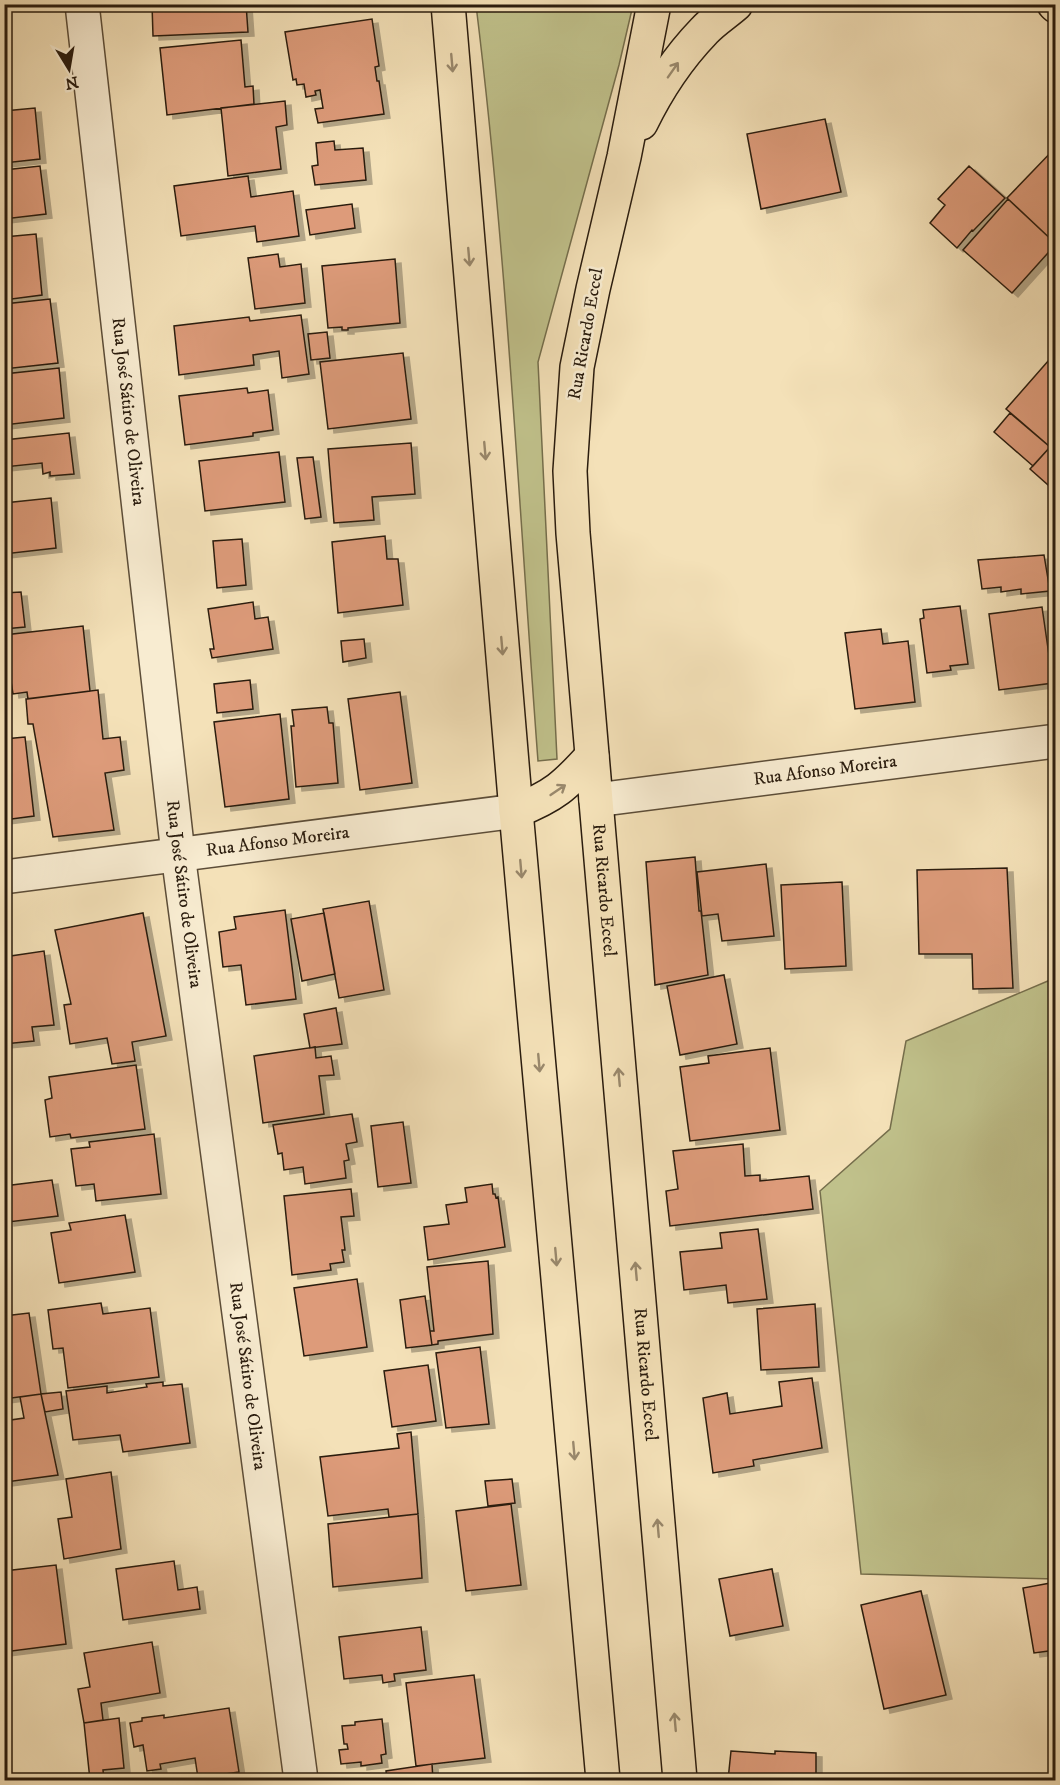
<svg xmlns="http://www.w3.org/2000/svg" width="1060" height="1785" viewBox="0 0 1060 1785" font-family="'IM FELL DW Pica',serif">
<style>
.green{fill:#c0c18b;stroke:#756e4c;stroke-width:1.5}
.building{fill:#dd9b7a;stroke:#2a1c0e;stroke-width:1.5;filter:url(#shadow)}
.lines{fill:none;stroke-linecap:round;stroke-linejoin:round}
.minor-casing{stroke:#5c4d38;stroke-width:36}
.major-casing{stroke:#2a1c0e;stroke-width:36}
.minor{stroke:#f8ecd1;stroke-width:33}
.major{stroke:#f4e1b8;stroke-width:33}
.oneway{stroke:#99886c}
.labels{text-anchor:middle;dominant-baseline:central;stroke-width:5;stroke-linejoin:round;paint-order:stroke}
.street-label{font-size:18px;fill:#2a1c0e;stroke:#f8ecd1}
</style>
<defs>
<filter id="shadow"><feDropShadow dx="6" dy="4" stdDeviation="0" flood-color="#0004"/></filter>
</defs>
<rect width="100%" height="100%" fill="#f4e1b8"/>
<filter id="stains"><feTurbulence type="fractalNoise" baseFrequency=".00333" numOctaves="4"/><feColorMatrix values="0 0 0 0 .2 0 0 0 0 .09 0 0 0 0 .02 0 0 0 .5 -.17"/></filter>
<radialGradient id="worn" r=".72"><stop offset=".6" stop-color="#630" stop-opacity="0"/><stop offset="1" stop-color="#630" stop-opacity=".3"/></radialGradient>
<path class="green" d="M476,5H633L619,65L538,362L557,759L538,761C519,509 507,256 476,5Z
M1055,978V1579L861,1574L820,1191L890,1129L906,1041Z"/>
<path class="building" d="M152,4H246L248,32L153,36Z
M372,19L379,66L375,67L377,81H379L384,114L318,123L315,109L323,108L320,90L315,91L316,95L306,97L304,84L297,85L296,79L293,80L285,32Z
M241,40L245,87L253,86L254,104L167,115L160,48Z
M285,101L287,125L276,127L281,169L228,176L221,108Z
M35,108L40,159L4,163V111Z
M825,119L841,192L761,209L747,134Z
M334,141L335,150L363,148L366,180L315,185L312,166L318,165L316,143Z
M1056,147V244L1007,198Z
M40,166L46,214L4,219V170Z
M969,166L1005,198L973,231L972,230L957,248L930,223L945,205L938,199Z
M248,176L251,197L293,191L299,236L257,242L255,226L181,236L174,186Z
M1008,199L1056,244L1012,293L963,250Z
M352,204L355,228L310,235L306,210Z
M36,234L42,295L4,300V237Z
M278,254L280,267L301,264L305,303L255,309L248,258Z
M395,259L400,323L348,328V330H342V327L328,328L322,266Z
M50,299L58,363L4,369V304Z
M301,315L309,374L282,378L279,351L253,355L254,365L179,375L174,326L249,317L250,321Z
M327,332L330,358L311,360L308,334Z
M1056,352V452L1006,409Z
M403,353L411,419L328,429L320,362Z
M59,368L64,418L4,425V374Z
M247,388L248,393L268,390L273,430L253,433V436L185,445L179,396Z
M1010,413L1050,447L1033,466L994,432Z
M69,433L74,474L50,476V472L43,474L42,463L4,467V440Z
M411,443L415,494L372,497L374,520L334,523L328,449Z
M1050,447L1056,452V492L1030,469Z
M279,452L285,502L205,511L199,461Z
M313,457L321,517L305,519L297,458Z
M51,498L56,548L4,554V503Z
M385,536L387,559H398L403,605L338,613L332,542Z
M242,539L246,585L217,588L213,541Z
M1044,555L1050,591L1021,594V589L1001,592V587L982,589L978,560Z
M21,592L25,627L4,629V593Z
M253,602L255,619L268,617L273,649L212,658L210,649H214L208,609Z
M960,606L968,664L950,666L951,670L927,673L920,619L924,618L923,610Z
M1042,607L1053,683L999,690L989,614Z
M83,626L90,691L28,699L27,692L13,694L4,635Z
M881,629L883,644L908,641L915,702L855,709L845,633Z
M364,639L366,658L343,662L341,641Z
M250,680L253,709L217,713L214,684Z
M98,690L103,739L120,737L124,770L105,773L114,830L53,837L33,724H28L26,699Z
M400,692L412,783L360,790L348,699Z
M327,707L329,723H333L338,783L296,787L291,726H294L292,710Z
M280,714L289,799L225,807L214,722Z
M25,737L34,816L4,820V739Z
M695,857L699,911H701L708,975L655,985L646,862Z
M766,864L774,936L722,941L718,914L702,916L697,872Z
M1007,868L1013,988L973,989L972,954H919L917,870Z
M842,882L846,966L785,969L781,885Z
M369,901L384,990L339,998L323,909Z
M285,910L296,999L246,1005L241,965L223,967L219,932L236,929L234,917Z
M143,913L166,1036L132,1042L135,1061L112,1064L107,1038L70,1044L64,1005L71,1004L55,930Z
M324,913L335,974L302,981L291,919Z
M44,951L54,1025L32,1027L34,1041L4,1044V957Z
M724,975L737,1044L680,1055L667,986Z
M336,1008L342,1044L310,1048L304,1014Z
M315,1047L316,1058L331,1056L334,1075L319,1076L324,1114L263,1123L254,1056Z
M770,1048L780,1130L690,1141L680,1067L709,1063L708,1056Z
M136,1065L145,1129L71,1138L70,1134L50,1137L45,1100L52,1098L49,1077Z
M352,1114L357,1142L346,1144L349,1160L344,1161L346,1178L305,1184L303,1167L284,1170L282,1153L278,1154L273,1125Z
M403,1122L411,1183L378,1187L371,1126Z
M154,1134L161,1194L96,1201L94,1184L76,1186L71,1149L90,1147L89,1142Z
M743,1144L745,1176L760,1175V1181L809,1176L813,1209L670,1226L666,1191L678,1189L673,1151Z
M52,1180L58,1216L8,1222L4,1186Z
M492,1184L493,1194H495L496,1198L498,1197L505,1247L428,1260L424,1227L449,1224L446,1205L467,1202L465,1188Z
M351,1189L354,1216L341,1217L345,1250H342L344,1262L330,1264L331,1270L292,1275L284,1196Z
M125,1215L135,1272L59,1283L51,1233L71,1230L69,1223Z
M758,1229L767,1299L728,1303L726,1285L684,1290L680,1252L722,1248L720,1233Z
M488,1261L493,1334L438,1341V1344L432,1345L430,1331H434L427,1267Z
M357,1279L367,1347L304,1356L294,1288Z
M425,1296L432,1345L406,1348L400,1300Z
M101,1303L103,1314L150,1308L159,1377L68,1388L63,1348L53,1349L48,1310Z
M815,1304L819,1367L761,1370L757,1309Z
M29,1313L41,1394L4,1399V1316Z
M480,1347L489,1424L446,1428L436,1353Z
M428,1365L436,1421L392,1427L384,1371Z
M812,1378L822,1448L753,1460L754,1466L713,1473L703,1398L727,1393L730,1414L782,1406L779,1382Z
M163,1382V1386L182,1384L190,1443L123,1452L120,1435L73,1440L66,1391L107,1386V1393L147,1387L146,1384Z
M61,1392L63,1409L45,1412L41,1394Z
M41,1394L58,1475L6,1482L4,1421L24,1418L20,1397Z
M411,1432L418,1514L389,1517L388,1509L328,1516L320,1457L399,1448L397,1434Z
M111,1472L121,1549L64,1559L58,1519L72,1517L66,1479Z
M512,1479L515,1503L488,1506L485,1481Z
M511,1504L521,1585L466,1591L456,1511Z
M418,1514L422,1578L333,1587L328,1524Z
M174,1561L178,1590L197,1587L200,1609L123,1620L116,1569Z
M56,1565L66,1644L4,1652V1571Z
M772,1569L783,1626L730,1636L719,1579Z
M1056,1582V1650L1034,1653L1023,1588Z
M921,1591L946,1695L884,1709L861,1605Z
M421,1627L426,1670L394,1674L395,1681L383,1683L382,1675L344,1679L339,1637Z
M152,1642L160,1693L101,1703L103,1720L84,1723L78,1689L90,1687L84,1653Z
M474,1675L485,1758L416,1766L406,1683Z
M229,1708L239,1772L198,1778L195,1758L160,1764L161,1769L147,1771L143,1745L134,1747L130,1723L142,1721V1718L164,1715V1718Z
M119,1718L124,1768L103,1770L104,1780H90L84,1723Z
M382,1719L386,1754L381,1755L382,1763L361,1766V1762L341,1764L339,1750L348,1749L347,1744H344L342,1726L355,1725V1722Z
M731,1751L775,1754V1751L816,1753V1780H728Z
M432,1764L433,1780H387L386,1771Z"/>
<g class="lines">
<defs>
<g id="minor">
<path id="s1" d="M82,4L178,854L301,1780"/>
<path id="s2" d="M596,800L1056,741"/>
<path id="s3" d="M4,877L516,811"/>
</g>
<g id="major">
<path d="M448,4L516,811L603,1780"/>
<path id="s4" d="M654,4L624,157L593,289L577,367L570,471L573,533L680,1780"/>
<path d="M1054,4L1056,6"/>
<path d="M641,123C657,90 678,58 704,31C713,21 726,13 736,4"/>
<path d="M516,811C554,796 565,786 592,756"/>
</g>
</defs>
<use href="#minor" class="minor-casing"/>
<use href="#major" class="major-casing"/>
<use href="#minor" class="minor"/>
<use href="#major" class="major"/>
</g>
<defs><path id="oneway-shaft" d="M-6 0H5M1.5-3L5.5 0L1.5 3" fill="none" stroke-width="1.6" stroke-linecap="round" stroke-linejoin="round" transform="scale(1.5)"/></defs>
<g class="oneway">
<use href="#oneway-shaft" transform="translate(452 63) rotate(85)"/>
<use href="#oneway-shaft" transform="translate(673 70) rotate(-55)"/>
<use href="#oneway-shaft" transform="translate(469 257) rotate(85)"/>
<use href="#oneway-shaft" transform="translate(485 451) rotate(85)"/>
<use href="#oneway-shaft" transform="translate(502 646) rotate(85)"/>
<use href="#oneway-shaft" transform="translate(558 790) rotate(-34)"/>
<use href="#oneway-shaft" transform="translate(521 869) rotate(85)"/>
<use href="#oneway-shaft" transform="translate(539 1063) rotate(85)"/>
<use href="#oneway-shaft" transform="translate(619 1077) rotate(-95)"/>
<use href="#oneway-shaft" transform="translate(556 1257) rotate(85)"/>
<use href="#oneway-shaft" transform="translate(636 1271) rotate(-95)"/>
<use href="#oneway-shaft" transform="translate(574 1451) rotate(85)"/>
<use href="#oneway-shaft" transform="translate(658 1528) rotate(-95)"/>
<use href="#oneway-shaft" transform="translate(675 1722) rotate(-95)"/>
</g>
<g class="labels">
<g class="street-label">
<text transform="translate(586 334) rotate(-80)">Rua Ricardo Eccel</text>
<text stroke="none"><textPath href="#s1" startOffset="410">Rua José Sátiro de Oliveira</textPath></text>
<text stroke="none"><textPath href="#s2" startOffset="231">Rua Afonso Moreira</textPath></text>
<text stroke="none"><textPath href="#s3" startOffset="276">Rua Afonso Moreira</textPath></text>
<text stroke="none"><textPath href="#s4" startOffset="896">Rua Ricardo Eccel</textPath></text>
<text stroke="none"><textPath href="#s1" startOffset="896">Rua José Sátiro de Oliveira</textPath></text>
<text stroke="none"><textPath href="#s4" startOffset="1382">Rua Ricardo Eccel</textPath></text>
<text stroke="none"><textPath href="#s1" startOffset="1382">Rua José Sátiro de Oliveira</textPath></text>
</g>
</g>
<rect width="1060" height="1785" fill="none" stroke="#f4e1b8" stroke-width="24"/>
<rect x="6" y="6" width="1048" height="1773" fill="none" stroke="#2a1c0e" stroke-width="3"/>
<rect x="12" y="12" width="1036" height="1761" fill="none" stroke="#2a1c0e" stroke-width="1.5"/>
<g transform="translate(69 69) rotate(169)" stroke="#f8ecd1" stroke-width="4.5" paint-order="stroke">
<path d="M0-4.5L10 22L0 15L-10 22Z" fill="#2a1c0e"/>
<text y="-9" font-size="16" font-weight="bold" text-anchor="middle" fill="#2a1c0e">N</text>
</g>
<rect width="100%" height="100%" filter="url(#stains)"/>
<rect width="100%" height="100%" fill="url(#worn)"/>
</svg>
